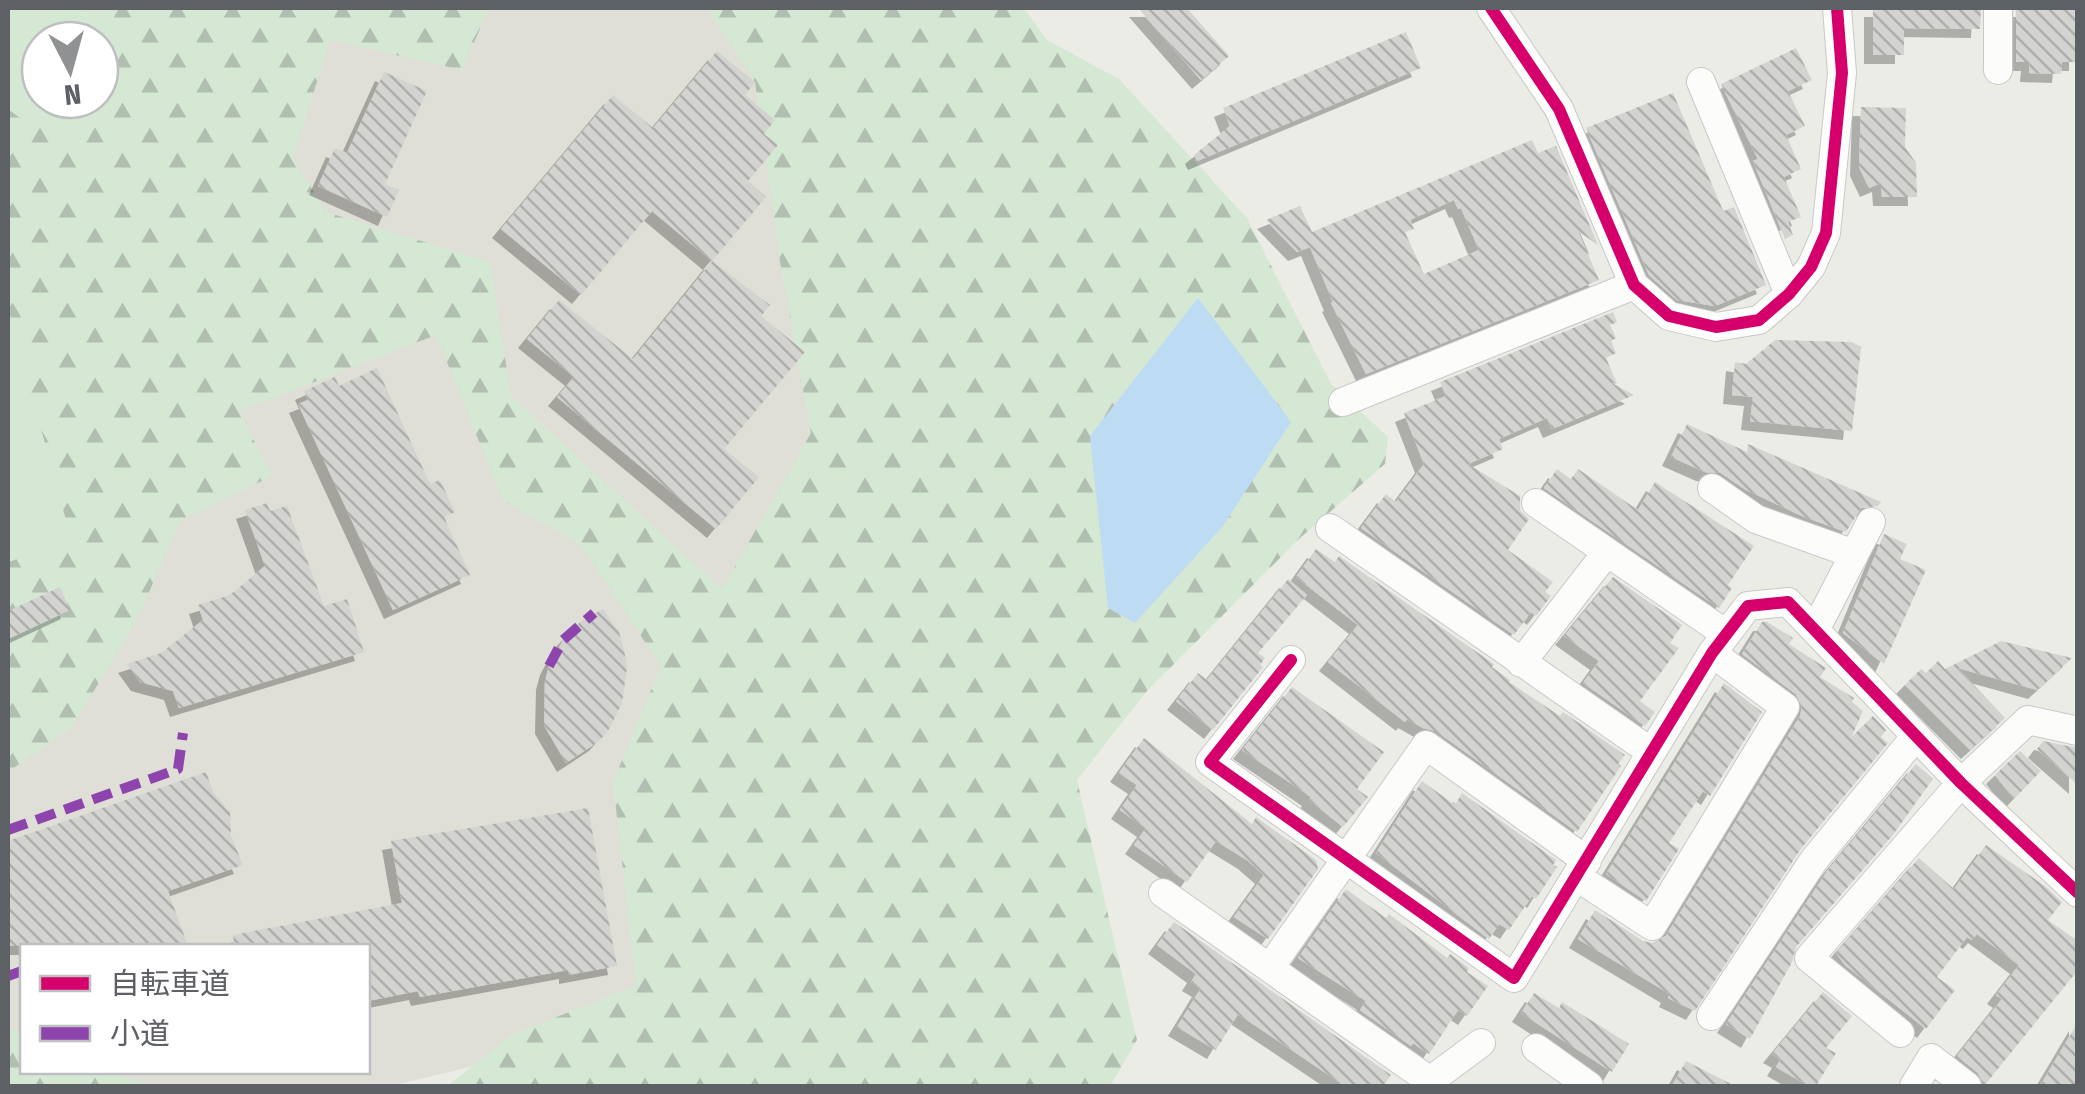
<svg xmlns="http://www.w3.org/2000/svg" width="2085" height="1094" viewBox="0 0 2085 1094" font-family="'Fira Sans Condensed','Noto Sans JP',sans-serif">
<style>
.education{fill:#dfded7;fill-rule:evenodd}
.forest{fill:url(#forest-firs)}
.pitch{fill:#d5e8d4}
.water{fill:#bedbf4}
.building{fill:url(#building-back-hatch);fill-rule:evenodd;filter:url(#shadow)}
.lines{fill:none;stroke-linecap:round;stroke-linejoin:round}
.minor-casing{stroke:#c8c8c8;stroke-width:30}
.minor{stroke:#fcfcfb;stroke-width:28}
.quiet{stroke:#8e44ad;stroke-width:10;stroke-dasharray:20 10;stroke-linecap:butt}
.cycleway-casing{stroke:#fff;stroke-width:19}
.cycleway{stroke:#d6006c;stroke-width:12}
</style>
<defs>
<pattern id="forest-firs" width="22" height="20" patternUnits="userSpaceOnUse" patternTransform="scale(2.5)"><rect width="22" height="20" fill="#d5e8d4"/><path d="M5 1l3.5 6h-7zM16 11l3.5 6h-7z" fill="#b0bfb0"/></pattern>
<pattern id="building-back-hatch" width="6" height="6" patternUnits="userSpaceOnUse" patternTransform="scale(2.5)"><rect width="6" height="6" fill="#d3d3d0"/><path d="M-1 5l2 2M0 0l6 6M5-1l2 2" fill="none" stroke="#aeafac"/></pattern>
<filter id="shadow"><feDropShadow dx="-9" dy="9" stdDeviation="0" flood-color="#0004"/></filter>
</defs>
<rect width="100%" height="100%" fill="#ecece7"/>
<path class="education" d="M8,8H768L858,439L618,1031L391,1086H8ZM40,40H100V100H40ZM22,946H368V1072H22Z"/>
<path class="forest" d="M89,8H489L462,70L330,40L293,158L326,212L490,262L511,396L722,589L811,433L780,262L755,82L707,8H1024L1047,40L1119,79L1247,218L1331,384L1388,437L1385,464L1300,538L1146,692L1077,780L1137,1040L1110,1086H447L513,1034L636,986L613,782L661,666L579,543L503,501L436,335L239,411L272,476L180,521L135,624L71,728L8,772V562L71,539L8,308V109L20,117L44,105L45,100H100V40H60L71,20Z
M8,1028L22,1034V1072H112L148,1086H8Z"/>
<path class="pitch" d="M8,8H89L71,20L60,40H40V100H45L44,105L20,118L8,109Z
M8,308L71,540L8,562Z"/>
<path class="water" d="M1198,298L1291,422L1223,526L1135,623L1108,608L1090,436Z"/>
<path class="building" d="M1138,8H1187L1229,56L1201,80Z
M1873,8H1981L1980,29L1904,28V55H1873Z
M2016,8H2078V62H2062L2061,74L2029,73L2030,62H2016Z
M1406,32L1421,68L1197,161L1194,155L1230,126L1223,108Z
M1796,48L1812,80L1788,91L1805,126L1786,135L1801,169L1784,177L1801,217L1788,222L1793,235L1785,239L1753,161L1758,159L1721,84Z
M717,51L755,82L745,95L775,120L764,134L778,145L748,181L766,197L712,261L652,211L581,295L501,229L613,95L653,128Z
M384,72L427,91L385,184L399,190L387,217L318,186L335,148L347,153Z
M1673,93L1722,208L1724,211L1734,207L1766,285L1715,306L1677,300L1649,275L1586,128Z
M1861,107L1906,108L1905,147L1916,163L1917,197H1882L1881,183L1869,188L1859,167Z
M1532,140L1538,153L1556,146L1598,245L1578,231L1599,280L1366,374L1331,303L1333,302L1310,247L1297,252L1266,220L1300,206L1312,232ZM1454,200L1458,209L1461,208L1479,250L1424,274L1405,232L1414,229L1410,220Z
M712,261L770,305L761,316L805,352L724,449L759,477L716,529L557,397L574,377L527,339L559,300L633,359Z
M1613,312L1617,322L1610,325L1616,338L1611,341L1616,353L1606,358L1617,384L1612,383L1634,395L1552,429L1547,418L1499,439L1503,449L1468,464L1520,496V510L1529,519L1508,550L1553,582L1545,592L1551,596L1536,616L1531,612L1514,635L1361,528L1386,494L1396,502L1424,464L1404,413L1446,396L1440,382Z
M1775,340L1852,342L1861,347L1852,431L1750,421L1753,397L1732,395L1735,362L1746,364Z
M377,368L430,484L440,480L455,512L444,517L470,575L393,610L298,404L308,400L304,391L335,377L339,386Z
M1687,424L1747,452L1748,444L1881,502L1878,506L1861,508L1846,532L1802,516L1746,490L1721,473L1705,472L1671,457Z
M1557,469L1571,479L1578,469L1638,510L1655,482L1754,546L1728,585L1732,588L1719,608L1544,488Z
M267,503L270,511L287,506L324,606L347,599L364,652L179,708L173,691L140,682L127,664L161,653L203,620L198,605L230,595L265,566L245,510Z
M1884,534L1907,544L1900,559L1926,570L1884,664L1843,633Z
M1316,549L1335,562L1339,556L1494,664L1492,667L1510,680L1509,682L1560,716L1563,712L1625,755L1618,764L1621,766L1577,832L1436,731L1423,728L1407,719L1405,722L1328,662L1358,625L1296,577Z
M1613,577L1682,625L1670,643L1679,648L1640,701L1655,712L1645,726L1583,683L1599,661L1564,636Z
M1288,579L1307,595L1258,653L1265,658L1260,665L1263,667L1213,730L1176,701L1198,673L1207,680Z
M60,587L70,610L8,639V611Z
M603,609L619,632L624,650L627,667L622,703L608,731L598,742L566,763L544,725L545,681L549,666L563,640L581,621Z
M1762,622H1767L1793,638L1789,644L1826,668L1820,677L1854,698L1852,702L1863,711L1851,738L1873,716L1886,730L1881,737L1888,743L1800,850L1695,1011L1668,998L1670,994L1578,939L1595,910L1643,941L1652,943L1666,936L1800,716L1802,707L1796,694L1742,654Z
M2001,641L2072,658L2037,690L1958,668L2005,718L1970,750L1905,685L1921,669L1926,673L1938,661L1945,669Z
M1724,683L1762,712L1710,796L1703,791L1669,843L1679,849L1646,901L1606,874Z
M1292,687L1384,752L1357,789L1368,797L1343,827L1309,800L1311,797L1242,750Z
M1144,738L1252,824L1256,817L1316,860L1318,869L1268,939L1234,917L1264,875L1247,860L1216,841L1187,882L1134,845L1146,828L1120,810L1137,785L1119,773Z
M2043,741L2078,748V785L2037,749Z
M2020,751L2041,771L2014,799L1995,775Z
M1916,764L1933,779L1892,836L1796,947L1792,962L1750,1039L1726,1024L1828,870Z
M206,772L214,794L230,812L231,836L243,865L168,891L188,946H8V841Z
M1422,781L1455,805L1462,793L1556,860L1553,865L1557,867L1536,899L1532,896L1509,930L1499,924L1489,939L1376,853Z
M588,808L617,966L568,975V970L420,997L418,991L368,1001V946H234L233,935L402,903L391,841Z
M1986,845L2045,886L2062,902L2048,920L2078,941V970L1984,1086L1978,1073L1957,1056L2002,999L1996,995L2019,965L1977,934L1972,940L1967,937L1937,977L1955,990L1926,1029L1845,965L1836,953L1919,858L1954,889Z
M1346,889L1386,918L1389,914L1447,958L1450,954L1469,968L1467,972L1488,986L1467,1016L1458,1010L1429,1054L1413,1043L1411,1046L1360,1010L1366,1001L1298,958Z
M1174,922L1391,1075L1383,1086H1345L1238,1014L1216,1050L1177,1027L1201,988L1191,982L1196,974L1157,945Z
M1823,992L1852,1016L1826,1048L1836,1053L1816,1086H1809L1776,1067L1781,1059L1772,1054Z
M1534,993L1559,1008L1562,1002L1629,1044L1612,1072L1521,1013Z
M2078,1022V1086H2040Z
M1686,1061L1735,1086H1672Z"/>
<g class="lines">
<defs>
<path id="minor" d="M1491,8L1559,109L1634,285L1669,316L1716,327L1759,320L1789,294L1811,267L1826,233L1842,73L1837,8
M1998,70V8
M1701,82L1789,294
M1343,402L1634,285
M1712,488L1756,519L1854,554
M1536,503L1726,634
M1330,528L1651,752
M1815,630L1871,522
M1291,660L1210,762L1514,978L1712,653L1748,606L1788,602L1961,783L2078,893
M1521,663L1607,552
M1577,877L1652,926L1785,707L1712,653
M1163,893L1430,1081
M1271,966L1426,745L1587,861
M1711,1016L1814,860L1916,736
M1900,1033L1809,958L1961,783L2028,720L2078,731
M1536,1048L1589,1086
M1423,1086L1481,1043
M1914,1086L1931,1058L1967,1086"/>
</defs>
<use href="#minor" class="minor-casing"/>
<use href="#minor" class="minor"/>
<path class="quiet" d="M549,666L563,640L594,613
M8,830L178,769L183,733
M8,976L22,971"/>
<defs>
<path id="cycleway" d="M1491,8L1559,109L1634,285L1669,316L1716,327L1759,320L1789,294L1811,267L1826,233L1842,73L1837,8
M1291,660L1210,762L1514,978L1712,653L1748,606L1788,602L1961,783L2078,893"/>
</defs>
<use href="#cycleway" class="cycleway-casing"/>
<use href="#cycleway" class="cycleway"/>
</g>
<rect width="2085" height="1094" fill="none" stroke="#5d6065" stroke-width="20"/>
<rect x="20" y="944" width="350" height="130" fill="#ffffff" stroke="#bebfc1" stroke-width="2.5"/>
<rect x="40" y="976" width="50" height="15" fill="#d6006c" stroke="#bebfc1" stroke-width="2.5"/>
<text x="110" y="994" font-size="30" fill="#5d6065">自転車道</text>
<rect x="40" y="1026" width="50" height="15" fill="#8e44ad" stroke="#bebfc1" stroke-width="2.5"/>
<text x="110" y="1044" font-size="30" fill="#5d6065">小道</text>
<g transform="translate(70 70) rotate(174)"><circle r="48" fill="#ffffff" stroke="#bebfc1" stroke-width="2.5"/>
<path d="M0-8L18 38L0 25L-18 38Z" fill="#8f9192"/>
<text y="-15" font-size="28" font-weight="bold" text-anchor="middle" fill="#5d6065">N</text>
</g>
</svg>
